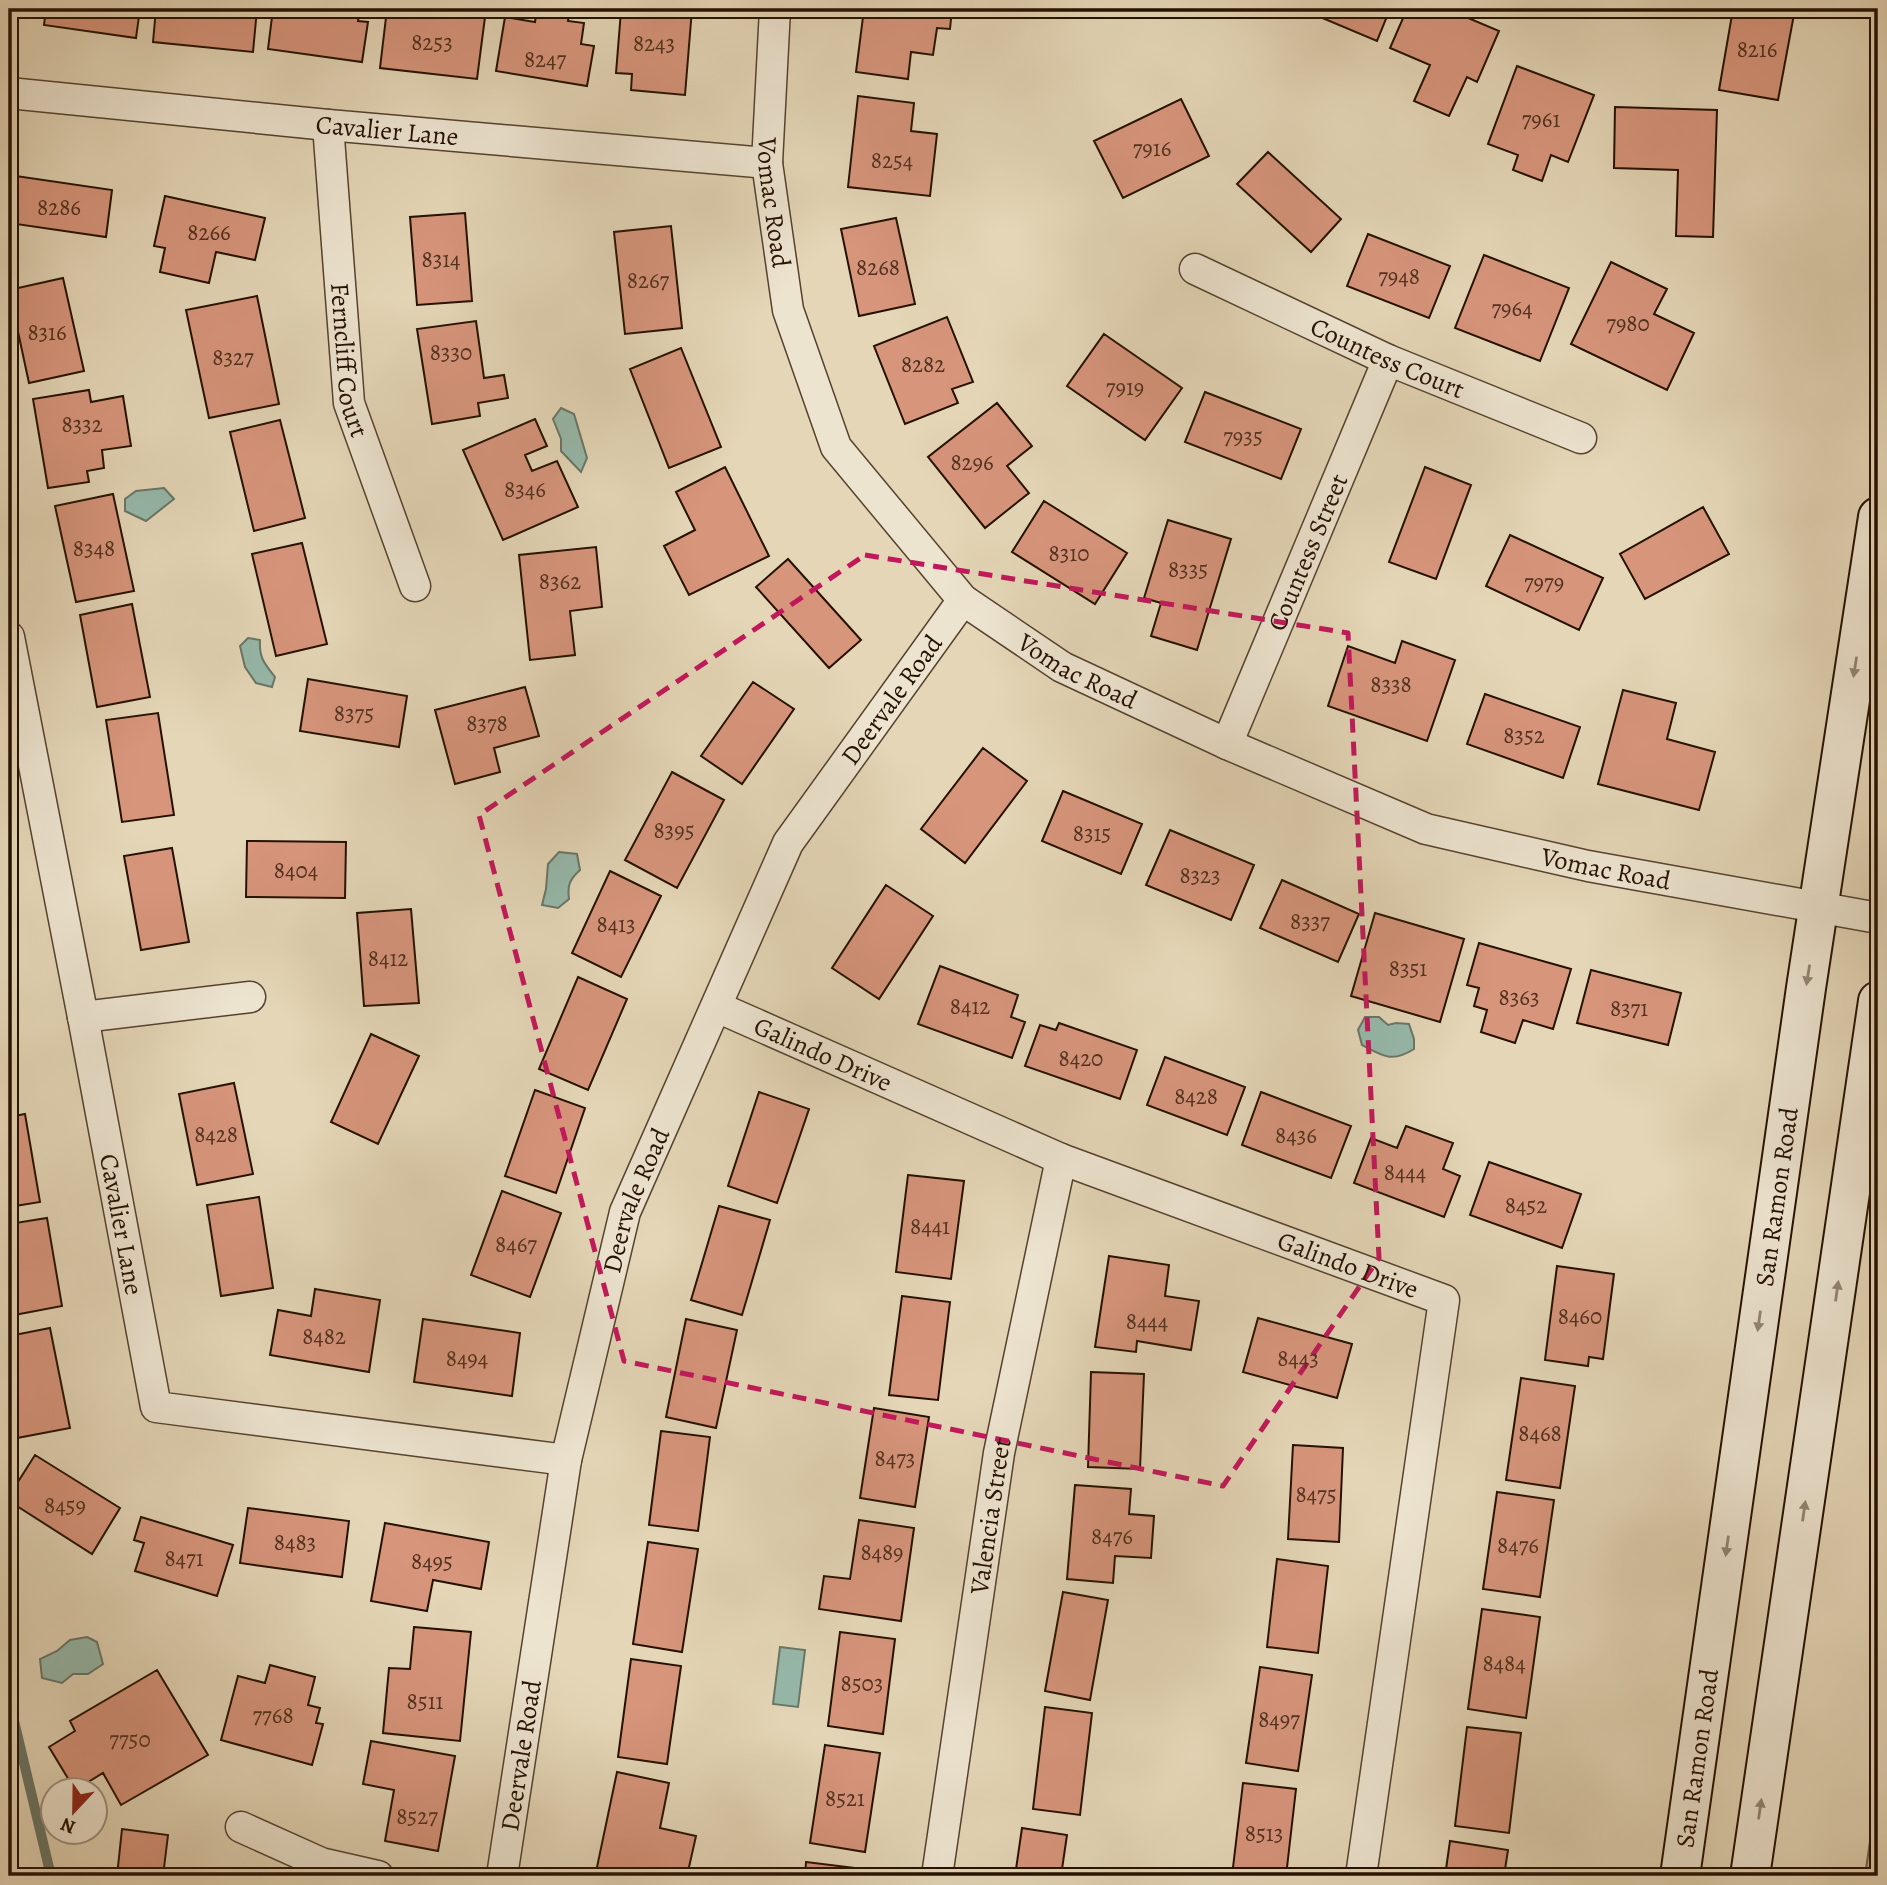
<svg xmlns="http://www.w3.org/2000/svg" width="1887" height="1885" viewBox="0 0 1887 1885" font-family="Alegreya,serif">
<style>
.green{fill:#bcbc89;stroke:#706644;stroke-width:2}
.water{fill:#96b9ab;stroke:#697667;stroke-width:2}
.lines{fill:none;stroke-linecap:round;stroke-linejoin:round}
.stream{stroke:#697667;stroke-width:10}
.building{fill:#d7957c;stroke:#251100;stroke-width:2}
.street-casing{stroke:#55422e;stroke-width:33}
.secondary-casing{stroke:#251100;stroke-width:42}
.street{stroke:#ede4d0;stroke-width:30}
.secondary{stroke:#ede4d0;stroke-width:38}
.oneway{fill:#938572}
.marked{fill:none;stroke:#c2185b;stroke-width:5;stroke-dasharray:14 9;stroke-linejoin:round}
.labels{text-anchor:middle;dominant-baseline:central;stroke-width:7;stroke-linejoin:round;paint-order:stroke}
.number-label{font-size:23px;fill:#52321f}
.street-label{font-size:26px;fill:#251100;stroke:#ede4d0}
</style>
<rect width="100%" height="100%" fill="#e4d6b7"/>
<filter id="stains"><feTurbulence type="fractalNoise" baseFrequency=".00286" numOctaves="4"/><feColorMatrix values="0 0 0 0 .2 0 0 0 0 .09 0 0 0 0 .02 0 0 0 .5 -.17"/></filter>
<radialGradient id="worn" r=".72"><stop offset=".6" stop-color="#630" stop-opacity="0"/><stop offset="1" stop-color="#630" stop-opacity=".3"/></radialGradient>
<path class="green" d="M1878,1786V1876H1865Z"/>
<path class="water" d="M561,408L574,414L587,458L581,472L561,451V439L553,419Z
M164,488L174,499L146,521L125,511V499L136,491Z
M248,638L260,640C259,658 264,663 275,677L272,687L256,683L245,667L240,646Z
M559,852L577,854L580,870C570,879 567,885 569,899L558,908L542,905L546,889L548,864Z
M1365,1017H1379L1388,1025L1396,1023L1409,1024L1414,1039V1049C1392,1063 1383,1056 1362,1045L1358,1030Z
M87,1637L97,1642L103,1664L88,1674H73L62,1683L42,1678L40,1659L57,1651L70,1640Z
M780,1647L805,1650L798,1707L773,1704Z"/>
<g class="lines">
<path class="stream" d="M9,1700L51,1876"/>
</g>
<path class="building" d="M46,9H140L136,38L44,25Z
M156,9H257L253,52L153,42Z
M273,9H360L358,21L368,22L362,62L268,49Z
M387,9H426L485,17L477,79L380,68Z
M537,9H570L568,21L584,23L581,44L594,46L587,86L496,71L505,17L535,22Z
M649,9H692L685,95L631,90L632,74L616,73L621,11L649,13Z
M864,9H952L950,29L937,28L933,55L911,52L908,79L856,72Z
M1301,9H1390L1377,41Z
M1407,9H1447L1499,31L1477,82L1467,77L1449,116L1414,101L1430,65L1390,48Z
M1733,9H1795L1778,100L1719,90Z
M1517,66L1594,95L1568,162L1551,155L1542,181L1513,170L1518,155L1488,144Z
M858,96L914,103L911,131L937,134L930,196L848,187Z
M1181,99L1209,156L1123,198L1094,141Z
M1615,107L1717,110L1713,237L1676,236L1678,170L1614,168Z
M1268,152L1341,219L1311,252L1237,184Z
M9,175L112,190L106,237L9,223Z
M165,196L265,218L255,260L216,252L209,283L160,272L165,248L154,246Z
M465,213L472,301L417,305L410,217Z
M896,218L915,304L859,316L841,229Z
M671,226L682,328L625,334L614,232Z
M1368,234L1450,266L1429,318L1347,286Z
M1484,255L1569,288L1540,361L1455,328Z
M1611,262L1667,289L1654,314L1694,333L1667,390L1571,344Z
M63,278L84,371L29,383L9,290Z
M257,296L279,404L209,418L186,310Z
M947,317L973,382L952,389L958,403L905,424L874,346Z
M476,321L484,378L504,375L508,398L478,403L480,416L432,424L417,329Z
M1104,334L1182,388L1145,440L1067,386Z
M681,348L721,447L669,468L630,369Z
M89,390L91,402L123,396L131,446L102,450L104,468L87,471L89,482L48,488L33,399Z
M1205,392L1301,429L1281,479L1185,442Z
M997,403L1032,446L1007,466L1029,493L985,528L928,457Z
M535,419L547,446L525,455L532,471L557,461L578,507L503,540L463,450Z
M280,420L305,518L254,531L230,432Z
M725,467L769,556L689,595L664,546L695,530L676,492Z
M1425,467L1471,485L1436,579L1389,562Z
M113,494L134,591L76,602L55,506Z
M1044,501L1127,553L1095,604L1012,552Z
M1703,507L1729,554L1645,599L1620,554Z
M1168,520L1231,539L1197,650L1151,636L1161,603L1144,598Z
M1510,535L1603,578L1579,630L1486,586Z
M302,543L327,644L276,656L252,554Z
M596,547L602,607L570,611L575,655L530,660L519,555Z
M788,559L861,640L829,668L756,587Z
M132,604L150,697L97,707L80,615Z
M1402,641L1455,660L1427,741L1328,706L1348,646L1395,663Z
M308,679L407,696L399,747L300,731Z
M753,682L794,709L742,784L701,756Z
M525,687L539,736L494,748L500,772L455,784L435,710Z
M1623,690L1676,703L1667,739L1715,752L1699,810L1598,784Z
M1485,694L1580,727L1563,778L1467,744Z
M158,713L174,815L122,822L106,720Z
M983,748L1027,781L965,863L921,829Z
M672,772L724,800L677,888L625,860Z
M1063,791L1142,824L1121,874L1042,841Z
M1170,830L1254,865L1231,920L1146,885Z
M247,841L346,842L345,898L246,897Z
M172,848L189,942L141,950L124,856Z
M610,871L661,896L621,977L572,953Z
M1282,880L1359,914L1338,962L1260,928Z
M886,885L933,916L879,999L832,968Z
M411,909L419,1003L364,1006L357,913Z
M1375,913L1464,939L1440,1022L1351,996Z
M1479,943L1571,969L1553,1029L1523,1020L1515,1043L1481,1032L1487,1010L1474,1006L1479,988L1467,985Z
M940,966L1018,995L1011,1017L1025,1022L1012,1058L918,1024Z
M1591,970L1681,993L1668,1045L1577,1023Z
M578,977L627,999L588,1090L539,1069Z
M1059,1023L1137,1050L1120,1099L1025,1066L1040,1025L1056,1030Z
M371,1034L419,1056L378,1144L331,1122Z
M1165,1057L1245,1087L1227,1135L1147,1105Z
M9,1058L16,1095L9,1096Z
M234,1083L253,1174L197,1185L179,1094Z
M535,1090L585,1108L556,1193L505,1176Z
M759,1092L809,1109L777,1203L728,1186Z
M1261,1092L1351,1126L1331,1178L1242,1145Z
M25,1114L40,1202L9,1207V1117Z
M1406,1126L1453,1143L1443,1169L1460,1176L1444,1217L1354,1183L1371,1138L1397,1148Z
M1489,1162L1581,1194L1562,1248L1470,1215Z
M908,1175L964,1181L951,1279L896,1272Z
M502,1191L561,1213L530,1297L471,1275Z
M259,1197L273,1288L221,1296L207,1205Z
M719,1206L770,1220L742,1315L691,1300Z
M47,1218L62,1306L9,1316V1224Z
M1109,1256L1169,1265L1165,1296L1199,1301L1191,1350L1137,1341L1136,1352L1095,1347Z
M1557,1266L1614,1274L1603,1359L1589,1357L1588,1366L1545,1360Z
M315,1289L380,1300L369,1372L270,1355L278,1310L311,1316Z
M902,1296L950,1302L938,1400L889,1395Z
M1258,1318L1352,1344L1337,1398L1243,1372Z
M423,1319L520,1333L512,1396L414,1382Z
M686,1319L737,1330L716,1428L666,1417Z
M50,1328L70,1428L17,1438L9,1395V1336Z
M1091,1372L1144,1374L1140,1469L1088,1467Z
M1521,1378L1575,1386L1560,1488L1506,1480Z
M874,1408L929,1417L915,1507L860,1498Z
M661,1431L710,1437L698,1531L649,1525Z
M1293,1445L1343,1448L1339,1542L1288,1539Z
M35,1455L120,1508L92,1554L9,1501V1496Z
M1075,1485L1131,1489L1129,1514L1154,1516L1151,1558L1115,1556L1113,1583L1067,1579Z
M1497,1492L1554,1500L1540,1597L1483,1589Z
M248,1508L349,1521L342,1577L240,1563Z
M141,1517L233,1545L217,1596L135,1571L144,1543L134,1540Z
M859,1520L914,1528L901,1621L819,1609L824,1576L850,1579Z
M385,1523L489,1542L481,1589L433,1580L427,1611L371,1601Z
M648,1542L698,1549L682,1652L633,1644Z
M1277,1559L1328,1566L1318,1653L1267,1647Z
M1063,1592L1108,1600L1090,1700L1045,1691Z
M1482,1609L1540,1617L1526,1718L1468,1709Z
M414,1627L471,1632L460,1741L383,1733L389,1668L410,1669Z
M840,1632L895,1639L883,1734L828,1726Z
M631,1659L681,1666L667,1764L618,1757Z
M270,1665L315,1677L308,1705L320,1708L316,1723L323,1724L312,1765L221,1740L238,1676L265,1683Z
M1260,1667L1312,1675L1298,1771L1246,1763Z
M157,1670L208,1755L121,1805L103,1773L75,1790L49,1747L75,1731L70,1721Z
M1045,1707L1092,1713L1080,1815L1033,1809Z
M1467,1727L1521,1733L1509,1833L1455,1826Z
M371,1741L455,1756L438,1851L385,1841L394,1790L363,1784Z
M825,1745L880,1753L865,1852L810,1843Z
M617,1772L669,1783L660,1828L696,1836L687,1876H616L596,1872Z
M1243,1783L1296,1789L1286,1876H1232Z
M1022,1828L1067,1835L1061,1876H1015Z
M122,1829L168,1835L163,1876H117Z
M1450,1841L1508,1850L1504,1876H1445Z
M806,1862L864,1869L863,1876H805Z"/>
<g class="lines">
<defs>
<g id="street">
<path id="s1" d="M775,9L767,163L788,310L836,447L963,600L1062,667L1227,744L1426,829L1588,866L1878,918"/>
<path id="s2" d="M9,93L328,125L767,163"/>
<path id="s3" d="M328,125L349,403L415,586"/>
<path id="s4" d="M1195,269L1388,360L1581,438"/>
<path id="s5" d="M9,637L83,1017L156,1407L566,1460"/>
<path id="s6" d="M1227,744L1388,360"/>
<path id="s7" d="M717,1007L1061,1159L1444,1300L1361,1876"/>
<path d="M83,1017L250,997"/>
<path d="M241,1827L321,1863L378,1876"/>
<path id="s8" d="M502,1876L566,1460L625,1212L788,843L963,600"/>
<path id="s9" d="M937,1876L999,1453L1061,1159"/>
</g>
<g id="secondary">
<path id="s10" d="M1680,1876L1806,988L1878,517"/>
<path d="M1750,1876L1878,1001"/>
</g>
</defs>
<use href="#street" class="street-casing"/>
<use href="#secondary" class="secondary-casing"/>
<use href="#street" class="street"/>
<use href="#secondary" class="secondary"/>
</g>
<defs><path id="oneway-solid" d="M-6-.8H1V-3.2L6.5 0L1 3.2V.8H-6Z" transform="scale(1.75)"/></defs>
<g class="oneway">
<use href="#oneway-solid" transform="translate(1855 667) rotate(99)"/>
<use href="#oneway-solid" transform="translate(1808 975) rotate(99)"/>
<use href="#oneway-solid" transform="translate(1837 1291) rotate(-82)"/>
<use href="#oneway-solid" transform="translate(1759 1321) rotate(98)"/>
<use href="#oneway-solid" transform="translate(1804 1511) rotate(-82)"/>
<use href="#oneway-solid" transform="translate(1727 1546) rotate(98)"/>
<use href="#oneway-solid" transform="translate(1760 1809) rotate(-82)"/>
</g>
<path class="marked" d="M865,555L1348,633L1379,1258L1223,1486L624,1361L479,815Z"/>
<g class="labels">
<g class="number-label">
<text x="432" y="42">8253</text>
<text x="654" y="43">8243</text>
<text x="1757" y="49">8216</text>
<text x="545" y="59">8247</text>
<text x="1541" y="119">7961</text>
<text x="1152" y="148">7916</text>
<text x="892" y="160">8254</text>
<text x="59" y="207">8286</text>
<text x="209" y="232">8266</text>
<text x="441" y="259">8314</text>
<text x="878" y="267">8268</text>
<text x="1399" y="276">7948</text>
<text x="648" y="280">8267</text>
<text x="1512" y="308">7964</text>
<text x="1628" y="323">7980</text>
<text x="47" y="332">8316</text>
<text x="451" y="352">8330</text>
<text x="233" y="357">8327</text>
<text x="923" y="364">8282</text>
<text x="1125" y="387">7919</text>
<text x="82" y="424">8332</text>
<text x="1243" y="436">7935</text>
<text x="972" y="462">8296</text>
<text x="525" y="489">8346</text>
<text x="94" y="548">8348</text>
<text x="1069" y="553">8310</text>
<text x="1188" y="569">8335</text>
<text x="560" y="581">8362</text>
<text x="1544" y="582">7979</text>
<text x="1391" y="684">8338</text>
<text x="354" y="713">8375</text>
<text x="487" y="723">8378</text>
<text x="1524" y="735">8352</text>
<text x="674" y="830">8395</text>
<text x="1092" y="833">8315</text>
<text x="296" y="870">8404</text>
<text x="1200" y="875">8323</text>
<text x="1310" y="921">8337</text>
<text x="616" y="924">8413</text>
<text x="388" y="958">8412</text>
<text x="1408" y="968">8351</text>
<text x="1519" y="997">8363</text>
<text x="970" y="1006">8412</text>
<text x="1629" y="1008">8371</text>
<text x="1081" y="1058">8420</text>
<text x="1196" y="1096">8428</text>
<text x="216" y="1134">8428</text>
<text x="1296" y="1135">8436</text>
<text x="1405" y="1172">8444</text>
<text x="1526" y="1205">8452</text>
<text x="930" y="1226">8441</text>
<text x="516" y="1244">8467</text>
<text x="1580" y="1316">8460</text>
<text x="1147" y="1321">8444</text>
<text x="324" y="1336">8482</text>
<text x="467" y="1358">8494</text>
<text x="1298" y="1358">8443</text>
<text x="1540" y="1433">8468</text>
<text x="895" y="1458">8473</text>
<text x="1316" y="1494">8475</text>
<text x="65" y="1505">8459</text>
<text x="1112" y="1536">8476</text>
<text x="295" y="1542">8483</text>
<text x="1518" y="1545">8476</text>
<text x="882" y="1552">8489</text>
<text x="184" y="1558">8471</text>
<text x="432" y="1561">8495</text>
<text x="1504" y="1663">8484</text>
<text x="862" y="1683">8503</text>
<text x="425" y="1701">8511</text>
<text x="273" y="1715">7768</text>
<text x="1279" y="1719">8497</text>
<text x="130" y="1739">7750</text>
<text x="845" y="1798">8521</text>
<text x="417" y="1816">8527</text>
<text x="1264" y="1833">8513</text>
</g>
<g class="street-label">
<text stroke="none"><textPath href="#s2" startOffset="380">Cavalier Lane</textPath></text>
<text stroke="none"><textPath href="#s1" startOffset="194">Vomac Road</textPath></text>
<text stroke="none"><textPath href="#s4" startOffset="212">Countess Court</textPath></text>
<text stroke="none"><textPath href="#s3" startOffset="236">Ferncliff Court</textPath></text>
<text stroke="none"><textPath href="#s6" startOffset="208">Countess Street</textPath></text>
<text stroke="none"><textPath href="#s1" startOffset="782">Vomac Road</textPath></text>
<text stroke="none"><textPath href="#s8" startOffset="1256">Deervale Road</textPath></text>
<text stroke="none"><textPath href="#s1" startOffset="1349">Vomac Road</textPath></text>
<text stroke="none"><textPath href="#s7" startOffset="116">Galindo Drive</textPath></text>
<text stroke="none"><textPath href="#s10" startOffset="686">San Ramon Road</textPath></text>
<text stroke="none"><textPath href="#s8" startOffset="690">Deervale Road</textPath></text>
<text stroke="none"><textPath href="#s5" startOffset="598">Cavalier Lane</textPath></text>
<text stroke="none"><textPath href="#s7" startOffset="682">Galindo Drive</textPath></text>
<text stroke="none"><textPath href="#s9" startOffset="364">Valencia Street</textPath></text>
<text stroke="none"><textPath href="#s8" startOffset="122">Deervale Road</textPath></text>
<text stroke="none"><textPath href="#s10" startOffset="119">San Ramon Road</textPath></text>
</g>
</g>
<rect width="1887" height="1885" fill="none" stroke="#e4d6b7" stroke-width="35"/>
<rect x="10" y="10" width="1866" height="1864" fill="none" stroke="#251100" stroke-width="3.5"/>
<rect x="18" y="18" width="1852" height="1850" fill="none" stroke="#251100" stroke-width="2"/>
<g transform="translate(74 1811) rotate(202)"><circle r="33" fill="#ede4d0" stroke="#9d907d" stroke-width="2"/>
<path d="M0-5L12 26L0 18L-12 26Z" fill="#8f2418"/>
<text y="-10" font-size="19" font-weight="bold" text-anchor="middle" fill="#251100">N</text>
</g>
<rect width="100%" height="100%" filter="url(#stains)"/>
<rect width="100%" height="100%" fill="url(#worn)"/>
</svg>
